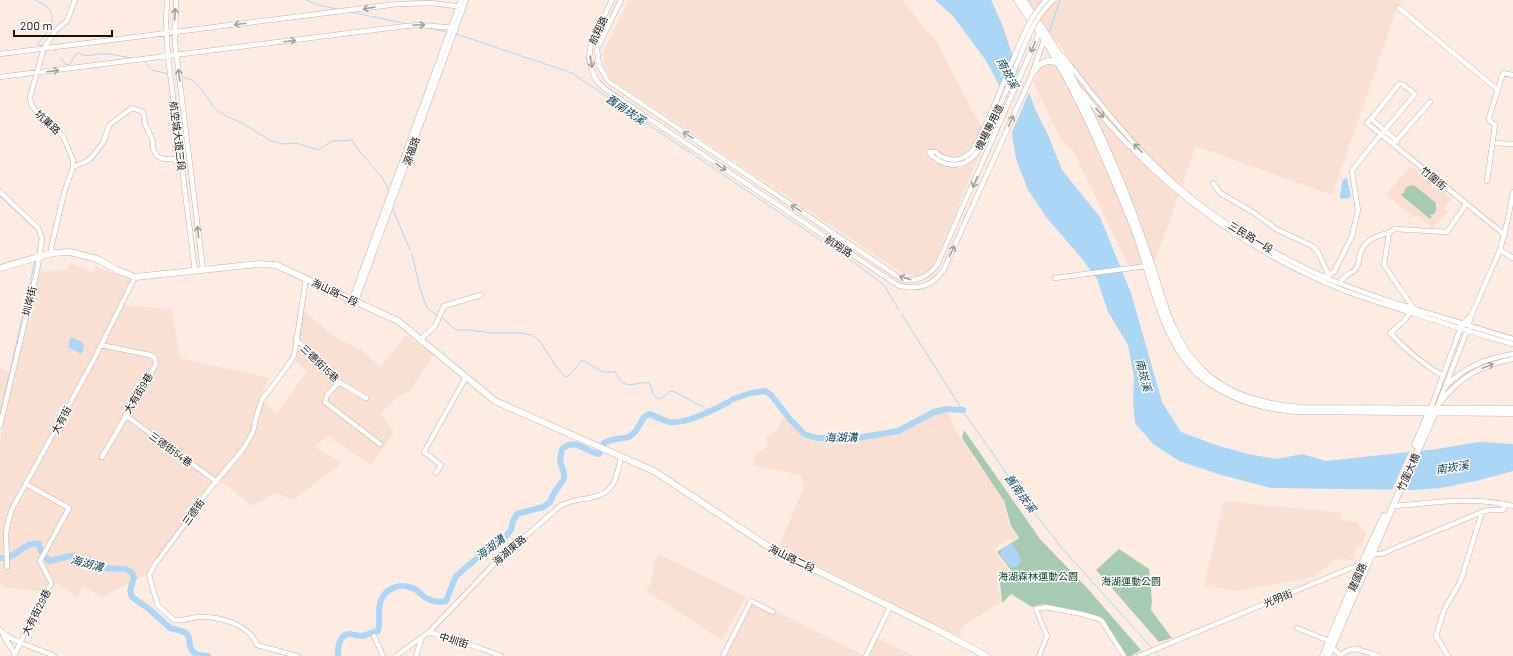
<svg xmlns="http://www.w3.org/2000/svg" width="1513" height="656" viewBox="0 0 1513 656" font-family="Barlow,'Noto Sans TC',sans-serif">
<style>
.built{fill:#f9e0d2}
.green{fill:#a7cbb2}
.water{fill:#abd6f6}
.pier{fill:#feece3}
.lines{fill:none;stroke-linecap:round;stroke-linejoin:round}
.stream{stroke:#abd6f6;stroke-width:1}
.river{stroke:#abd6f6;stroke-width:6}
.minor-casing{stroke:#c3b2a9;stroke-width:5.5}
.major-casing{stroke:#c3b2a9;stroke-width:7}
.minor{stroke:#fff;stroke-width:4.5}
.major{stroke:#fff;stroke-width:6}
.minor-bridge-casing{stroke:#c3b2a9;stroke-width:5.5;stroke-linecap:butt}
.minor-bridge{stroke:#fff;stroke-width:4.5}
.oneway{stroke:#a29f9e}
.labels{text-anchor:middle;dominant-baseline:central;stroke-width:3;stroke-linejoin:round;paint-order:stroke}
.street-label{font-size:10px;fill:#16100d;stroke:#fff}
.park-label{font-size:10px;fill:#094124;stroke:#fff}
.water-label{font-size:11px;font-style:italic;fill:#0a405e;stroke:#fff}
</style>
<rect width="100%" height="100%" fill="#feece3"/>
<path class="built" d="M629,0H902L927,31L934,37L987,138L966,185L959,205L934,263L926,272L916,276L902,273L612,79L606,70L603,61L604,50Z
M1026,0H1400L1332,195L1198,147L1195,149L1153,267L1143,265H1128L1074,152L1061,140L1034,83L1037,73L1044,65L1050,64L1058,66L1061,70L1072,62Z
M1410,166L1452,199L1444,208L1448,211L1433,229L1417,215L1415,218L1386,195Z
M71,263L93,273L96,266L131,280L118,305L172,309L180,358L270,378L259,399L277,413L307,372L295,361L303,310L336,338L362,350L380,367L406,335L434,354L410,391L402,394L380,413L394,432L371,465L329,436L314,447L342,463L293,500L275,493L252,506L217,478L147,574L101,598L84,586L76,597L58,583L45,592L4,587L0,583V443L3,424L0,423V368L13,373L40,272L66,270Z
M946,409L958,434L1003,500L1010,528L1017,538L1012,541L1008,539L995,548L996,554L1009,570L997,583L1001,602L966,624L960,630L961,638L779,546L804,487L801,475L753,465L754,456L768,447L766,438L776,431L786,414L804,434L817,438H857L898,431L934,412Z
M1224,501L1342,513L1341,520L1357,522L1366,533L1362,546H1357L1353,561L1343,559L1333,560L1325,569L1313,577L1237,591L1204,586Z
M657,553L746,597L722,640L646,591L650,585Z
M752,599L865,656H722Z
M877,638L914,656H868Z"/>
<path class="green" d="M1411,185L1415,186L1436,203V211L1434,214L1430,215L1432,217L1430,219L1401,195L1402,193H1404L1405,188Z
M964,430L1040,539L1088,589L1141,650L1131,656H1127L1102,620L1095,616L1043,604L1032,607L1011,594L1002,603L1000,583L1011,570L997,552L1019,538L1011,526L1004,501L962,438Z
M1119,549L1149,569L1152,601L1151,610L1172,638L1159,642L1096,570Z"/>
<path class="water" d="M935,0H991L1002,24L1011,51L1026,84L1035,109L1049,137L1062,170L1100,217L1131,293L1162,402L1181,432L1216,445L1248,454L1277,459L1302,454L1326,461L1437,449L1478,442L1513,444V471L1476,481L1440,488L1414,490L1271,488L1218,474L1179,461L1153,444L1135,423L1133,401L1134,377L1128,345L1108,312L1097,279L1083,260L1047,218L1028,190L1016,159L1006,99L987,62L953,16Z
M1346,178L1347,179L1351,196L1349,198L1341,199L1340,197L1342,181Z
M71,337L80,341L84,345L83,351L81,354L68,347Z
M1012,544L1017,551L1021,561L1017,567H1010L1000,554C1002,550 1006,545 1012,544Z"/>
<path class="pier" d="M1020,66L1030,90L1010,137L1004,103Z
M1421,449L1402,492H1391L1410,450Z"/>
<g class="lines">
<path class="stream" d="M35,0C38,2 43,3 46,6C60,17 47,35 37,44L39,45L43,46
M306,0L318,5L337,9
M350,12L408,24
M429,28L447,32
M1049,33L1060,0
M456,34L572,73L856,264L884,285L899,310
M53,49L56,52
M60,57L66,65L70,64L76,54L79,53C86,58 93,54 101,54C109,53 124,57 132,58
M143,60C148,63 148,68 152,70L169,74
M182,77L192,80L200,87L215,109L228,117L242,123L271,141L283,144L296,143L318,150L332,141L352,140C362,159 383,171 389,192
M0,196L36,230
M392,207L410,250
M412,254L420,288L427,308L438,316
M902,315L965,414L1030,507L1061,547L1152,648
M441,317L456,330H470L492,333H520L532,335L539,340L558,369L565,377L570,375L582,360L603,372H615C626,393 633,381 649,383L652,388C652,394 653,396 659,399L665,396L670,391L675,392L703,407
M705,408L710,411
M0,416L35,261
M1155,652L1159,656"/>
<path class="river" d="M733,399L751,393L765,391L771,395L789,418L804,434L817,438H857L898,431L934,412L946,409L963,410
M0,558C16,560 25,540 39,544L41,551L49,561L70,556L103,568L126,569L132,573L134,577L130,591L132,597L149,609L170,628L185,632L189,637L190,646L193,652L198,655L208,656
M338,656C338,649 338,635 349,634C353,634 357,636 362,636C367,635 372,632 378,631C381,621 377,610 381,600C386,588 400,583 412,588C417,589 419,592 422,595C429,601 438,603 446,601L456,576L476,559L486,548L507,535L511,530L513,521L517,514L543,507L550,502L554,493L564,479V473L560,461L562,449C577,437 584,452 599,454L604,443L611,440L629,437L636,431L644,417L649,414C656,416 663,421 670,422C687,424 713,410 729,402"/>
<defs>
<path id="minor" d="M167,0L166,21L168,57L195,271
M176,0L175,43L203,270
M612,0L591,43L589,59L593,73L596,80L605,89L899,286C919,290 933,286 944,269L1031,77L1045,37
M621,0L597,49L599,65L608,81L903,280C918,281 928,277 937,265L1040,31
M1399,8L1498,90
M0,54L398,4L431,3L463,7
M1063,56C1097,101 1133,147 1176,185C1219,223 1272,253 1324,277C1347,287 1371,295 1395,303C1434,315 1473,327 1513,339
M0,77L406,26L419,25L456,28
M1082,92C1150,178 1236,246 1338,288C1360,297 1383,304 1406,311C1442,323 1477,334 1513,344
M1371,119L1367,123L1505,235
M1395,142L1430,102
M1493,143L1513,144
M929,152L932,156L939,161
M929,152H936L940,156
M73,167L87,161L92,157L104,141L109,125L132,108L143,112L145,124L153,141V149L157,156L163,159H173L176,162
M1487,181L1495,125L1490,121L1489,118L1503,73L1513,75
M1213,183L1220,193L1253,212L1276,229L1314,247L1318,252L1329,276
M0,192L38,228L42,238L37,271L0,426
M1500,250L1513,258
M52,253L51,248L64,193L73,167V160L63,136L35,110L31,104L30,97L44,48L56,30L67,21L75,0
M1324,277L1334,272L1352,236L1358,210L1352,172L1353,169L1381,134L1385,130L1415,94L1402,84H1399L1371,119L1397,141
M1055,278L1147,266
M1340,283C1344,274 1350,275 1356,269C1360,263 1358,257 1361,251C1366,240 1378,235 1389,233
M352,299L461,0
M356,301L466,0
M1414,309L1384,265L1389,233L1394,229L1447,232L1466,204
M1410,313L1405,320L1390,333C1406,350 1423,364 1443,376
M296,339L339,382L366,398
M421,339L435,326L444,306L481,295
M101,345L150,355C156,357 156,360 155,366L102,457
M339,382L327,395L325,402L380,444
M1446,386C1464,367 1488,358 1513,354
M1440,403C1459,377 1482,365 1513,359
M1431,408L1462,324L1471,316
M1436,410L1467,331L1471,316L1500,250L1508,219L1513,192
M125,415L217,482
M436,473L441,465L424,452L466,377
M1393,506C1434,503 1472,496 1513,506
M1372,554H1381L1482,512L1489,510H1503L1506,504
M7,567L6,533L8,522L12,509L93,361L135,277
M1297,628L1329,641
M0,630C9,641 40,649 54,656
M429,632L480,648L501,656
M3,635L15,654
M374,636L383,656
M1332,647L1340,655L1349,650L1356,649L1379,656
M14,656L36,609L51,584V582L40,561L69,508L26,484
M297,656L257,645C249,624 219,616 199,617C191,617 182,622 174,620L158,606L149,575L156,563L193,513L194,508L244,448L253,432L256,418L262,399L272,387L293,358L295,351L306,278
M396,656L429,632L497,561L560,506C570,500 579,500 590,498C614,494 617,478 621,457
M416,656L422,637
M723,656L751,601L773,612
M866,656L890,607
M1039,656L1047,636L1036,609L1046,607L1082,614L1099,619L1102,621L1124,656
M1139,656L1363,563
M1448,656L1436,636L1444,610L1461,580L1482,512"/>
<path id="major" d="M1017,0L1029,18
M1023,0L1032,13
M1038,22C1061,54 1079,89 1096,125C1107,149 1118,173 1127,197C1136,220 1144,243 1152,266C1164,303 1172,340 1201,369C1228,397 1266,405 1303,408L1513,409
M1036,27C1057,57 1074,91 1090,125C1106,161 1122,197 1136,234C1152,279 1162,340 1198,374C1226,398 1260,408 1295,411L1513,413
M1033,72C1040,62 1050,57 1060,65
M0,268L52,253L70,252L97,259L117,270L135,277L259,264L276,265L398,321L495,401L654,471L769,547L932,627L986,656
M1415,445L1430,410
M1323,656L1362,563L1384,516
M1328,656L1396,499L1435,413"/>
</defs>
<use href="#minor" class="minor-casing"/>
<use href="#major" class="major-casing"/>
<use href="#minor" class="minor"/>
<use href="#major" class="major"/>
<defs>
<path id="minor-bridge" d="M940,156C953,162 963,161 973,150C989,122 1000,91 1012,62C1022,39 1029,18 1046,0
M939,161C952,167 965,166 975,155C983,146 987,133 992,123C1001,104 1009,85 1016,66C1027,40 1032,21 1053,0"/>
</defs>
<use href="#minor-bridge" class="minor-bridge-casing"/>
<use href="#minor-bridge" class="minor-bridge"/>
</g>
<defs><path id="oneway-shaft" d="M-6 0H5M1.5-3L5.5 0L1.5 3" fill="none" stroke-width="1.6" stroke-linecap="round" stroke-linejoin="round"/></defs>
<g class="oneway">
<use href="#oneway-shaft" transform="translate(369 8) rotate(172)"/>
<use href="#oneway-shaft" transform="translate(175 14) rotate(-87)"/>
<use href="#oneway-shaft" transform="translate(240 24) rotate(173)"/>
<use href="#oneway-shaft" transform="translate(419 25)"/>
<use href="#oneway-shaft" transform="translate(290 41) rotate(-7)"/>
<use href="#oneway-shaft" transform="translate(1033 47) rotate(112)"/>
<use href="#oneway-shaft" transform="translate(591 62) rotate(80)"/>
<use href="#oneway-shaft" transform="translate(53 71) rotate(-7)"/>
<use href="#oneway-shaft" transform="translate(179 75) rotate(-97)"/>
<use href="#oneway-shaft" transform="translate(1100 113) rotate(49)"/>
<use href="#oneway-shaft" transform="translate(1011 121) rotate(-66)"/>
<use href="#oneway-shaft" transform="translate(688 135) rotate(-146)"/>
<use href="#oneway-shaft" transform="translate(1138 148) rotate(-134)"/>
<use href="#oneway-shaft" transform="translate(721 167) rotate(34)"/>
<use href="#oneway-shaft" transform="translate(975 182) rotate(114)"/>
<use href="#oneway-shaft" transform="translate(796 208) rotate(-146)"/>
<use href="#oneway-shaft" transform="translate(198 232) rotate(-97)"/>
<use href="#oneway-shaft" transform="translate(952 251) rotate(-65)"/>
<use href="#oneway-shaft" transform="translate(905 278) rotate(-163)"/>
<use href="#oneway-shaft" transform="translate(1488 366) rotate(-22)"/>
</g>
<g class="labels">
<g class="street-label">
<text transform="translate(598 30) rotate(-65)">航翔路</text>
<text transform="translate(48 122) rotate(43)">坑菓路</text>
<text transform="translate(989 127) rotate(-63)">機場專用道</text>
<text transform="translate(178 136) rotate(83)">航空城大道三段</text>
<text transform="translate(411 151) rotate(-70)">源福路</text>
<text transform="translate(1434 178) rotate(40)">竹圍街</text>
<text transform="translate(1251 237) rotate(31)">三民路一段</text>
<text transform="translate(839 246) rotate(34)">航翔路</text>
<text transform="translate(335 292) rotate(25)">海山路一段</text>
<text transform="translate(29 301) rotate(-76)">圳岸街</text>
<text transform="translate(320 363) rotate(44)">三德街15巷</text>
<text transform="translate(138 393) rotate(-59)">大有街9巷</text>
<text transform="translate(61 420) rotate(-62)">大有街</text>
<text transform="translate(171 449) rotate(36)">三德街54巷</text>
<text transform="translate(1408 472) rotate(-66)">竹圍大橋</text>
<text transform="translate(193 512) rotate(-55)">三德街</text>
<text transform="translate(509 550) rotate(-41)">海湖東路</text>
<text transform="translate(792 558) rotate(26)">海山路二段</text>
<text transform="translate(1357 577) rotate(-66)">建國路</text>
<text transform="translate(1278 598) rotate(-22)">光明街</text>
<text transform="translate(36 612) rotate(-63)">大有街29巷</text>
<text transform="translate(454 640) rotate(17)">中圳街</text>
</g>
<g class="park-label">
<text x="1038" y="576">海湖森林運動公園</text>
<text x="1131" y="581">海湖運動公園</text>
</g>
<g class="water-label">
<text transform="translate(1008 73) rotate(62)">南崁溪</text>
<text transform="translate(626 109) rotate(34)">舊南崁溪</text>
<text transform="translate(1144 375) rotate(75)">南崁溪</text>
<text transform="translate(841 437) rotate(-1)">海湖溝</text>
<text transform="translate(1452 467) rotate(-9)">南崁溪</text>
<text transform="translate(1021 493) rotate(54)">舊南崁溪</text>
<text transform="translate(490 547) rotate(-37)">海湖溝</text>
<text transform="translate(87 563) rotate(15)">海湖溝</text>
</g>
</g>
<path d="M14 30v6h98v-6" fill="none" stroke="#16100d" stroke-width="2"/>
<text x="20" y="30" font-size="12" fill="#16100d" stroke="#ffffff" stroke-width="3" paint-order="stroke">200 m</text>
</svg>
